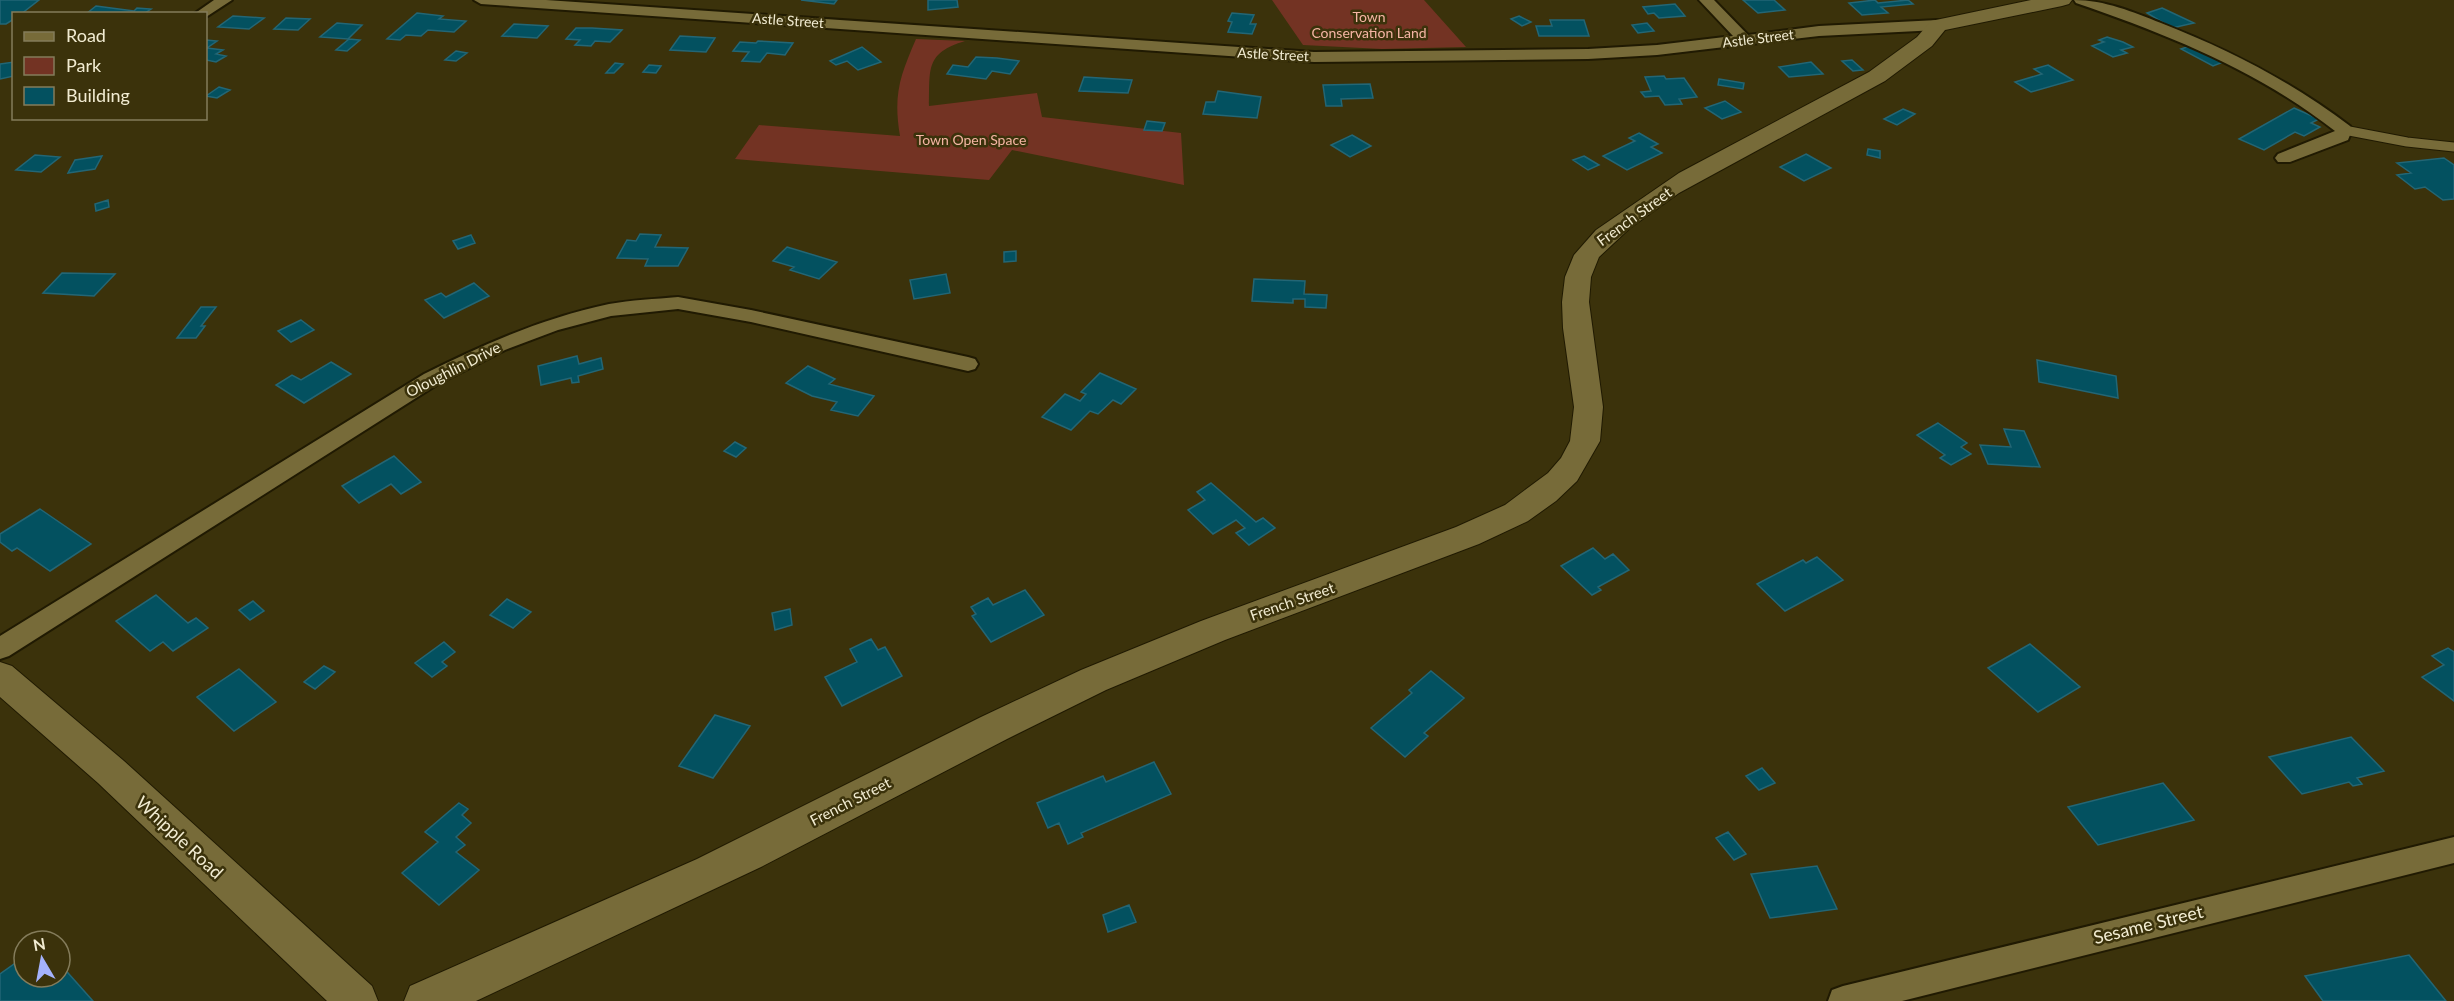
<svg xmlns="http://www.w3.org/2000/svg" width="2454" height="1001" viewBox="0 0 2454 1001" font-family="Lato,sans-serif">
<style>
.green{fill:#733323}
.building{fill:#035160;stroke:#236675;stroke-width:1.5}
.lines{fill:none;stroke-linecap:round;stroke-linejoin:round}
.lane-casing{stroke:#201a02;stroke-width:11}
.street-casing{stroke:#201a02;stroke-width:4}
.secondary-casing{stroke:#201a02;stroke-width:2}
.lane{stroke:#776b39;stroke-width:9}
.street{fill:#776b39;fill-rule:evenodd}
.secondary{fill:#776b39;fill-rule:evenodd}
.labels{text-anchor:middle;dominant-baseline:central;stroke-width:5;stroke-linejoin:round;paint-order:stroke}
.far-park-label{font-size:14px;fill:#f5b5a4;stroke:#3b320b}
.far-street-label{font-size:14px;fill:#f2ecd2;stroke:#3b320b}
.street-label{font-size:15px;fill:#f2ecd2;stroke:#3b320b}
.near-street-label{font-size:18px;fill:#f2ecd2;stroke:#3b320b}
</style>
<rect width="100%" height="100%" fill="#3b320b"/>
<path class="green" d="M1272,0H1424L1466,47L1382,49L1303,45Z
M916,39L965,41C925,53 930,69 929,106L1037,93L1042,117L1181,133L1184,185L1012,150L989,180L735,159L759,125L900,136C893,95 900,76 916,39Z"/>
<path class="building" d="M0,0H39L21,14H14V19L6,24H0Z
M801,0H837L834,4Z
M928,0H957L958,7L928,10Z
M1743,0H1774L1785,10L1758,13Z
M1875,0L1878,3L1908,0L1913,4L1881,7L1888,13L1862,15L1849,3Z
M1675,4L1685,16L1659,18L1654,13L1648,14L1643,7Z
M96,6L134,11L137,8L151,9L145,13L148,14H86Z
M2162,8L2194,23L2172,28L2147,13Z
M417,13L443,16L439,19L466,21L454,32L428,30L421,36L406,35L400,40L387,39Z
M1232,13L1254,15L1250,24H1256L1252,34L1228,32L1232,22L1228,21Z
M233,16L264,18L249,29L218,27Z
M1519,16L1531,22L1522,26L1511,19Z
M286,18L310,19L298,30L274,29Z
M1550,20H1584L1589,36H1539L1536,26H1552Z
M337,23L362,25L348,39L320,37Z
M1647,23L1654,31L1638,33L1632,25Z
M514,24L548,26L537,38L502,36Z
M576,28H592L622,30L610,42L595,41L591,46L575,45L580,40L566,39Z
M680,36L715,38L706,52L670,50Z
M2107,37L2123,42L2133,47L2121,50L2127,53L2113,57L2092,46L2104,42L2099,40Z
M349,39L360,40L347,51L336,50Z
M206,40L217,41L207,48L223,50L216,54L226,56L216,62L206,60Z
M758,41L793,43L785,55L767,53L760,62L742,61L749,52L733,51L740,42L756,43Z
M2193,45L2226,61L2213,66L2181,49Z
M862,47L881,62L858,70L847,61L836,65L830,61Z
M456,51L467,53L456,61L445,60Z
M976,57L997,58L1019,61L1010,74L992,71L986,79L947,74L953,65L968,67Z
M1852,60L1863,70L1853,71L1842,61Z
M14,62V76L0,79V64Z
M1811,62L1823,74L1789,77L1779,67Z
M615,63L623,64L614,73H606Z
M649,65L661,66L656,73L643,72Z
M2048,65L2073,80L2031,92L2015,82L2042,74L2034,69Z
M1664,76L1666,79L1684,78L1697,97L1679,99L1682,104L1665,105L1659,96L1645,97L1641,92L1651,91L1645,77Z
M1084,77L1132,80L1128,93L1079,91Z
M1719,79L1744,83L1743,89L1718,85Z
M1370,84L1373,98L1341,99L1342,106H1326L1323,85Z
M219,87L230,90L217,98L206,96Z
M1218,91L1261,97L1257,118L1203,114L1206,102H1215Z
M1725,101L1741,112L1722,119L1705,108Z
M2294,108L2319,119L2311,123L2320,127L2304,136L2295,132L2264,150L2239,139Z
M1903,109L1915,114L1897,125L1884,119Z
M1147,121L1165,123L1162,131L1144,130Z
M1639,133L1658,144L1651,147L1662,153L1627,170L1603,156L1635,141L1629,138Z
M1352,135L1371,146L1350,157L1331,145Z
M1868,149L1880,151V158L1867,155Z
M1806,154L1831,168L1804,181L1780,167Z
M35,155L60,157L41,172L16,170Z
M102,156L95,169L68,173L75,160Z
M1584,156L1599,165L1588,170L1573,160Z
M2444,158L2454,165V199L2443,200L2425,187L2415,189L2397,175L2411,173L2397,163Z
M108,200L109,207L96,211L95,204Z
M640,234L661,235L655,247L688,248L678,266H645L648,259L617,258L627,240L636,241Z
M471,235L475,243L458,249L453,241Z
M787,247L837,262L819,279L790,270L794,267L773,261Z
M1016,251V261L1004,262V252Z
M62,273L115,274L94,296L43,293Z
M946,274L950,293L914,299L910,280Z
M1254,279L1305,281L1304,294L1327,295L1326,308L1305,307V299H1293V303L1252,301Z
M474,283L489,296L444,318L425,300L441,293L446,297Z
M201,307H216L201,326H205L196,338H177Z
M301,320L314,330L291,342L278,331Z
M577,356L579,364L601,358L603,369L578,376L579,382L572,383L571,378L541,385L538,366Z
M2037,360L2116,376L2118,398L2039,382Z
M331,362L351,374L304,403L276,385L292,375L301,380Z
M808,366L835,379L829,384L874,396L858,416L831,410L837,402L812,396L786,383Z
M1100,373L1136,389L1121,404L1113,400L1098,414L1090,411L1071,430L1042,417L1065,394L1080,401L1086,394L1081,392Z
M1938,423L1967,443L1961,447L1971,454L1951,465L1940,458L1945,455L1917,435Z
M2004,429L2024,431L2040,467L1988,464L1980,445L2011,447Z
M735,442L746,448L736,457L724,451Z
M394,456L421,482L401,494L391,484L359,503L342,486Z
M1211,483L1256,522L1263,518L1275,528L1249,545L1236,533L1245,528L1236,520L1213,534L1188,510L1205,500L1197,492Z
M40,509L91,544L50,571L17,548L12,551L0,542V534Z
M1593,548L1605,559L1613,554L1629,570L1598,587L1601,590L1592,595L1561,566Z
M1817,557L1843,580L1785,611L1757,584L1803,560L1806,563Z
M1025,590L1044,615L991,642L972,616L976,614L971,607L988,598L993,605Z
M156,595L188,623L196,618L208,628L173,651L163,642L150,651L116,621Z
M507,599L531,612L513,628L490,615Z
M253,601L264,611L250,620L239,610Z
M790,609L792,625L775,630L772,613Z
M871,639L878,650L885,647L902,676L842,706L825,677L857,662L850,649Z
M444,642L455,652L442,662L447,666L432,677L415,663Z
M2030,644L2080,687L2038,712L1988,668Z
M2448,648L2454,652V701L2422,677L2444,665L2432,656Z
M324,666L335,672L315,689L304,682Z
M239,669L276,702L234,731L197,697Z
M1431,671L1464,698L1424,733L1428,736L1405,757L1371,728L1412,693L1409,690Z
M715,715L750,726L713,778L679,766Z
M2351,737L2384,771L2357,778L2362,784L2353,786L2349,782L2302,794L2269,757Z
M1154,762L1171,794L1081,833L1083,837L1068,844L1059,823L1048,828L1037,803L1103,776L1106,782Z
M1762,768L1775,783L1759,790L1746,776Z
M2163,783L2194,820L2098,845L2068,807Z
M459,803L468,809L462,815L471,823L456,837L465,845L456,852L479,870L439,905L402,873L438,842L425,832Z
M1728,832L1746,854L1734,860L1716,838Z
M1817,866L1837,909L1770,918L1751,874Z
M1129,905L1136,922L1108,932L1103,915Z
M2409,955L2446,1001H2323L2305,976Z
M24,957V977H60V964L93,1001H0V974Z"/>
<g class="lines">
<defs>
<path id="lane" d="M2344,130L2407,142L2454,147"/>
<path id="street" d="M214,0H232L206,17V14H194Z
M474,0H546L1314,52L1588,49L1657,45L1733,36L1699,0H1714L1748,35L1819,26L1938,20L1946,25L1938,30L1819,36L1657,55L1588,59L1314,62L481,4Z
M2074,0C2105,0 2133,12 2161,23C2230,50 2292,82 2350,126L2352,130L2348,140L2290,162H2278L2275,158L2278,154L2335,131C2257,70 2169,35 2076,3Z
M678,297L751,310L968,357L975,359L978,364L975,369L968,371L751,322L678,309L611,316L558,330L505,350L438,384L9,656L0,659V636L424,374C484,344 543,318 609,304C631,300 655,299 678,297Z
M2454,837V863L1902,1001H1828L1832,990L1843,986Z"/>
<path id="secondary" d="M2031,0H2072L2069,4L2062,6L1945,30L1932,46L1885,81L1679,193L1630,228L1599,257L1591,277L1589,302L1603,407L1600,441L1577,481L1556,501L1528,521L1479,544L1225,640L1106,690L1007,739L761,867L476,1001H404L410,986L697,859L981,717L1081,670L1201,621L1456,527L1505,505L1548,473L1561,458L1570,441L1574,407L1563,328L1562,302L1565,277L1574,255L1596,230L1679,173L1869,72L1917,37L1931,21Z
M0,662L12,666L124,761L372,986L378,1001H327L98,783L0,697Z"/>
</defs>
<use href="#lane" class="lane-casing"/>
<use href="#street" class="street-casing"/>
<use href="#secondary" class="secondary-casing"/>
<use href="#lane" class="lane"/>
<use href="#street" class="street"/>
<use href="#secondary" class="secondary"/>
</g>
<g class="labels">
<g class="far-park-label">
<text x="1369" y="16">Town<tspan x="1369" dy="16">Conservation Land</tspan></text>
<text x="971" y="139">Town Open Space</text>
</g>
<g class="far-street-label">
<text transform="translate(788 20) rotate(4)">Astle Street</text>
<text transform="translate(1758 38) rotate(-7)">Astle Street</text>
<text transform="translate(1273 54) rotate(3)">Astle Street</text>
</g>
<g class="street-label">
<text transform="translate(1634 216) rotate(-36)">French Street</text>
<text transform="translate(453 369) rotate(-27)">Oloughlin Drive</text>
<text transform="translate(1292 601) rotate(-19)">French Street</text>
<text transform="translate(850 801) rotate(-27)">French Street</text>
</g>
<g class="near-street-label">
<text transform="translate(180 837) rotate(43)">Whipple Road</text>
<text transform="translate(2148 924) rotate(-14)">Sesame Street</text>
</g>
</g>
<rect x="12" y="12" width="195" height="108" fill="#3b320b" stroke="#847c5b" stroke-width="1.5"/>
<rect x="24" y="32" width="30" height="9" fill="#776b39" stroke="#847c5b" stroke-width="1.5"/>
<text x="66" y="42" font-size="18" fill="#f2ecd2">Road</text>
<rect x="24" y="57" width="30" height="18" fill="#733323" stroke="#847c5b" stroke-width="1.5"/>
<text x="66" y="72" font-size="18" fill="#f2ecd2">Park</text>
<rect x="24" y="87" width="30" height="18" fill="#035160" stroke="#847c5b" stroke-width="1.5"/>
<text x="66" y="102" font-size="18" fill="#f2ecd2">Building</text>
<g transform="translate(42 959) rotate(350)"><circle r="28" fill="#3b320b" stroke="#847c5b" stroke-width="1.5"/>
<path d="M0-4.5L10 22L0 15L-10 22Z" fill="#a4b2fc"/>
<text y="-9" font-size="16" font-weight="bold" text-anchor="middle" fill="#f2ecd2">N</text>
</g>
</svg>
